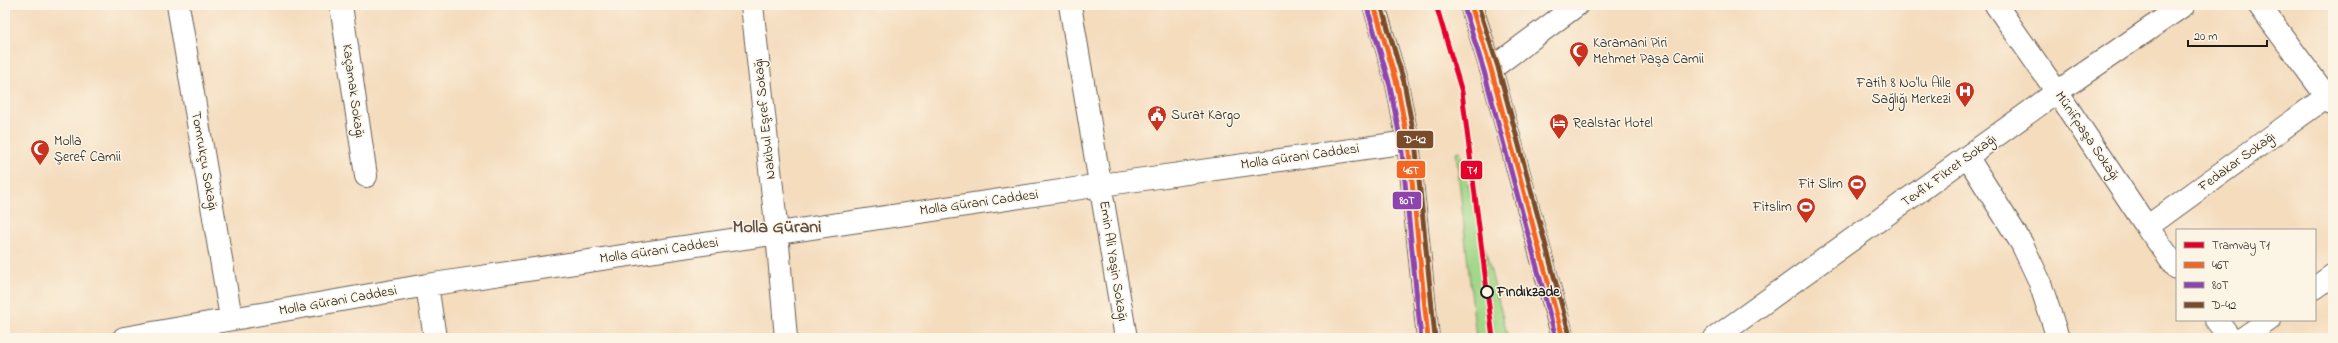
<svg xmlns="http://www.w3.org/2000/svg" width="2338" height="343" viewBox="0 0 2338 343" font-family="'Indie Flower',sans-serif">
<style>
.green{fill:#a1d788;stroke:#5e7a52}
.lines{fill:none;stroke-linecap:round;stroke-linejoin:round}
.minor-casing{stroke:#685f54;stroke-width:24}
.major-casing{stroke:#685f54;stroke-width:24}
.minor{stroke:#fff;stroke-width:22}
.major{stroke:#f7c06c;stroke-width:22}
.bus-1-casing{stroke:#fcf5e5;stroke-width:8}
.bus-2-casing{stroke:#fcf5e5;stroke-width:8}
.bus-3-casing{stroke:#fcf5e5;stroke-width:8}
.bus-1{stroke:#f26522;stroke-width:5}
.bus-2{stroke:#8e44ad;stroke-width:5}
.bus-3{stroke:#7a4b2a;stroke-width:5}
.tram-1-casing{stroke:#fcf5e5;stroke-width:8}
.tram-1{stroke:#e4002b;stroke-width:5}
.stop-dot{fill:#fcf5e5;stroke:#1c1c1c;stroke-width:2}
.labels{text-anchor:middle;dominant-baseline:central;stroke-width:3;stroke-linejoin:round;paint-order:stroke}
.poi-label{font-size:14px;fill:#1c1c1c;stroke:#fcf5e5;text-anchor:start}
.street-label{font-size:14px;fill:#1c1c1c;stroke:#fcf5e5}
.stop-label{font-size:14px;font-weight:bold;fill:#1c1c1c;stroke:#fcf5e5;text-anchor:start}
.district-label{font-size:18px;font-weight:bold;fill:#605046;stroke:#fcf5e5}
.line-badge{stroke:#fcf5e5;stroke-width:1.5}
.badge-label{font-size:11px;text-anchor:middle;font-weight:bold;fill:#fff}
</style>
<rect width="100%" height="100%" fill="#fcf5e5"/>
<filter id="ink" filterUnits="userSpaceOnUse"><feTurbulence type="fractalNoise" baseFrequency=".025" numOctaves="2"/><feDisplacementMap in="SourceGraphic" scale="8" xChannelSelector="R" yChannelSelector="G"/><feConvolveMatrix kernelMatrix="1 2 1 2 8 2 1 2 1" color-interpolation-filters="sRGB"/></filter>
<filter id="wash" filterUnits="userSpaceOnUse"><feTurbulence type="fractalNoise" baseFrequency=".012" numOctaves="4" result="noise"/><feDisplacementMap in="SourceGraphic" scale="16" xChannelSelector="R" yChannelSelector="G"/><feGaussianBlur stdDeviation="0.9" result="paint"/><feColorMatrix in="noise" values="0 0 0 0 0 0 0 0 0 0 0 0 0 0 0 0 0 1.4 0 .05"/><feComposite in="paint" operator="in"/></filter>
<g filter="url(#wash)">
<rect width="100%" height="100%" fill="#f4dcbd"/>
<path class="green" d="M1460,151L1508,338H1476L1456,152Z"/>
</g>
<g filter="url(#ink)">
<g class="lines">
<defs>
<path id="minor" d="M178,5L231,318
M341,5L366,176
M752,5L777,233L786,338
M1070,5L1126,338
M1996,5L2057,92L2147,227L2177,268
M2259,5L2333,105
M1491,69L1577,5
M1968,158L2022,244L2039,280L2058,338
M2147,227L2326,97
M427,285L435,338
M2315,288L2333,275
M2216,320L2230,338
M124,338L427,285L1101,185L1408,142
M1715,338L2057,92L2184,5
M2243,338L2269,320"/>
<path id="major" d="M1374,5L1397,84L1408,142L1428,338
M1471,5L1491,69L1563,338"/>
</defs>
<use href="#minor" class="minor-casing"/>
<use href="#major" class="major-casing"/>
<use href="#minor" class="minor"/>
<use href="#major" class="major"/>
<defs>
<path id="bus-1" d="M1374,5L1397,84L1408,142L1428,338
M1471,5L1491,69L1563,338"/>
<path id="bus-2" d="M1367,7L1390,86L1401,143L1421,338
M1464,7L1484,71L1556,338"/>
<path id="bus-3" d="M1381,5L1404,82L1415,141L1435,337
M1478,5L1498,67L1570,336"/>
</defs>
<use href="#bus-1" class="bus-1-casing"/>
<use href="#bus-2" class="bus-2-casing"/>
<use href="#bus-3" class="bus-3-casing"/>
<use href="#bus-1" class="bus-1"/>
<use href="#bus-2" class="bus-2"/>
<use href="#bus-3" class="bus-3"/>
<defs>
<path id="tram-1" d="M1436,5L1462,92L1493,338"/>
</defs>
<use href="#tram-1" class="tram-1-casing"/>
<use href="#tram-1" class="tram-1"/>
</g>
</g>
<defs>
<symbol id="mosque-pin" viewBox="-11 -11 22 30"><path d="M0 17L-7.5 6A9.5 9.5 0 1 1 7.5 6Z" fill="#c8321e" stroke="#fcf5e5"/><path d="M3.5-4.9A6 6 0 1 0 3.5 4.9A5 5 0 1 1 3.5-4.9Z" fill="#fff"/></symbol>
<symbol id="hospital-pin" viewBox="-11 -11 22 30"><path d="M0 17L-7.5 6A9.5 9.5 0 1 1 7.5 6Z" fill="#c8321e" stroke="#fcf5e5"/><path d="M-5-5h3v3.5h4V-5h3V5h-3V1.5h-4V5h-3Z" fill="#fff"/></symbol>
<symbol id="civic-pin" viewBox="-11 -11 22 30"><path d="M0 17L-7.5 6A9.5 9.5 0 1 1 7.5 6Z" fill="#c8321e" stroke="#fcf5e5"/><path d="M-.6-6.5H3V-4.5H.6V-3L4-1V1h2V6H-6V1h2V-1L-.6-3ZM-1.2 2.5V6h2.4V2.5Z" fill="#fff"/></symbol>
<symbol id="hotel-pin" viewBox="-11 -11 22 30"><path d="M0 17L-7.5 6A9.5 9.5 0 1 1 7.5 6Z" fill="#c8321e" stroke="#fcf5e5"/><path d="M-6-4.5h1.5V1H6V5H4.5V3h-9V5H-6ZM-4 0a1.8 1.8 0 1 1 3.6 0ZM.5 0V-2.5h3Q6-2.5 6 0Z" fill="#fff"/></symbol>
<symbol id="stadium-pin" viewBox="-11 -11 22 30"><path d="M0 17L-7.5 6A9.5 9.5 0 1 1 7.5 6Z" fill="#c8321e" stroke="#fcf5e5"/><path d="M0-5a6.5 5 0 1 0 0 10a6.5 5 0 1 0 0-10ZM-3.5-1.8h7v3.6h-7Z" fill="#fff"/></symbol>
</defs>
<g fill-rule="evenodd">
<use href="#mosque-pin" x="1568" y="40" width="22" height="30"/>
<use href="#hospital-pin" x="1954" y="80" width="22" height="30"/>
<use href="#civic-pin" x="1146" y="104" width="22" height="30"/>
<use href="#hotel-pin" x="1548" y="112" width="22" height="30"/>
<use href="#mosque-pin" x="29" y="138" width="22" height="30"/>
<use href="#stadium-pin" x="1846" y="173" width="22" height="30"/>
<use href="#stadium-pin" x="1795" y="196" width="22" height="30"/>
</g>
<circle class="stop-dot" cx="1487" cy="292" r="6"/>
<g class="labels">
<g class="poi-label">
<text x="1593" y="43">Karamani Piri<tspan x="1593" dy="16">Mehmet Paşa Camii</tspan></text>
<text x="1951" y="83" text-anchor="end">Fatih 8 No'lu Aile<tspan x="1951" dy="16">Sağlığı Merkezi</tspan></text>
<text x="1171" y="115">Surat Kargo</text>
<text x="1573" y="123">Realstar Hotel</text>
<text x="54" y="141">Molla<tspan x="54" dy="16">Şeref Camii</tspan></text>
<text x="1843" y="184" text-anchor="end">Fit Slim</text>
<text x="1792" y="207" text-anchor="end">Fitslim</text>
</g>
<g class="street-label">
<text transform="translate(353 91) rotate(82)">Kaçamak Sokağı</text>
<text transform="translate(765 119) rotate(-96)">Nakibul Eşref Sokağı</text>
<text transform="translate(2087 136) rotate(56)">Münifpaşa Sokağı</text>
<text transform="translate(1300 157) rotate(-8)">Molla Gürani Caddesi</text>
<text transform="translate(204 161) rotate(80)">Tomrukçu Sokağı</text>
<text transform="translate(2237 162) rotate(-36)">Fedakar Sokağı</text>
<text transform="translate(1949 171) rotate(-36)">Tevfik Fikret Sokağı</text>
<text transform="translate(979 203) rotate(-8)">Molla Gürani Caddesi</text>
<text transform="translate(659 251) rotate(-8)">Molla Gürani Caddesi</text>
<text transform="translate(1113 261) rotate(81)">Emin Ali Yaşin Sokağı</text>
<text transform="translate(338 301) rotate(-10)">Molla Gürani Caddesi</text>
</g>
<g class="stop-label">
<text x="1497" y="292">Fındıkzade</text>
</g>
<g class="district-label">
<text x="777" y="228">Molla Gürani</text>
</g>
</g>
<g class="line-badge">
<rect x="1396" y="130" width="38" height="19" rx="4" fill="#7a4b2a"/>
<rect x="1396" y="160" width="30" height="19" rx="4" fill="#f26522"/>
<rect x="1460" y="160" width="23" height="20" rx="4" fill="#e4002b"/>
<rect x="1392" y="191" width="30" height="19" rx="4" fill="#8e44ad"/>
</g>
<g class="badge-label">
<text x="1415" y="143">D-42</text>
<text x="1411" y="174">46T</text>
<text x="1472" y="174">T1</text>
<text x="1407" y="204">80T</text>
</g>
<rect width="2338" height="343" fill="none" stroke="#fcf5e5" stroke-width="20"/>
<rect x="2176" y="229" width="140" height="92" fill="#fcf5e5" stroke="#a29e95"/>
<rect x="2184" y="242" width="20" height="6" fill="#e4002b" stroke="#a29e95"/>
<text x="2212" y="249" font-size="12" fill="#1c1c1c">Tramvay T1</text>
<rect x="2184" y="262" width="20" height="6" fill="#f26522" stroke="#a29e95"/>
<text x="2212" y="269" font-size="12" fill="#1c1c1c">46T</text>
<rect x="2184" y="282" width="20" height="6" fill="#8e44ad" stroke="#a29e95"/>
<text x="2212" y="289" font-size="12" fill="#1c1c1c">80T</text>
<rect x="2184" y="302" width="20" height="6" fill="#7a4b2a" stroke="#a29e95"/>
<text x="2212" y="309" font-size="12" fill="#1c1c1c">D-42</text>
<path d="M2188 40v6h79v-6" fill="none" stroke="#1c1c1c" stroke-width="2"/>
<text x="2194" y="40" font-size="12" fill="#1c1c1c" stroke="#fcf5e5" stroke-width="3" paint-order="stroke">20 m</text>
</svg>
